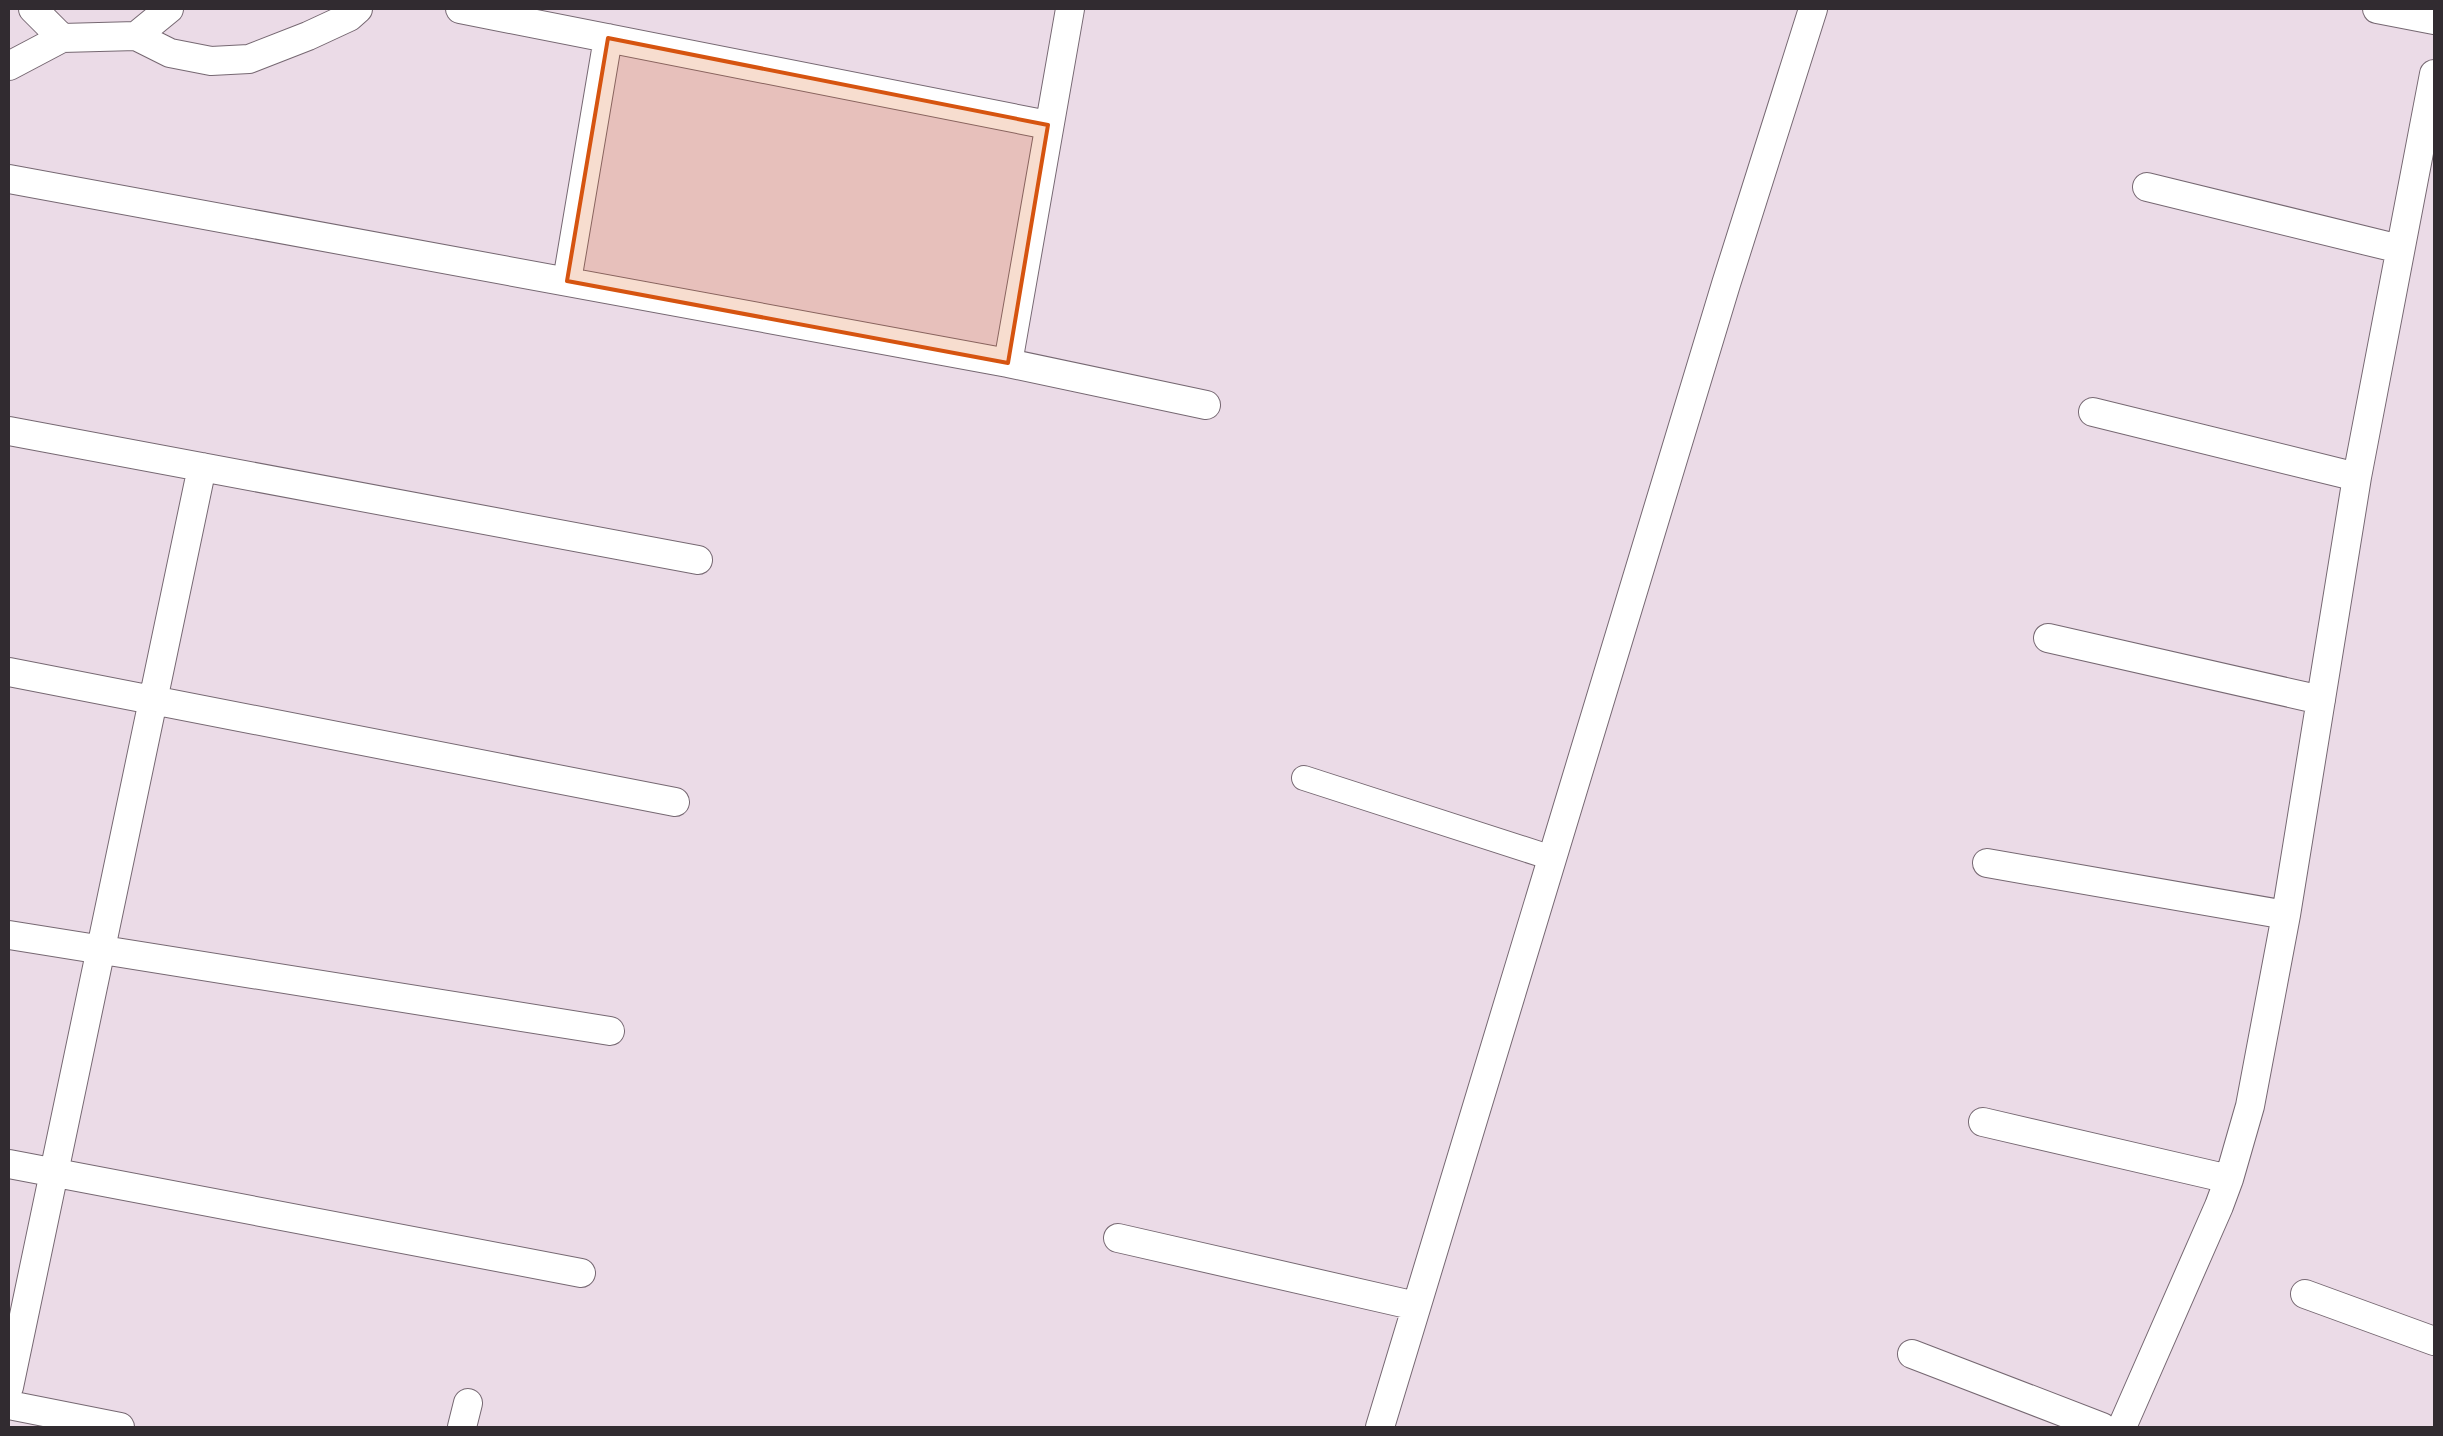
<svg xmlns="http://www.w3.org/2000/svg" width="2443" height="1436" viewBox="0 0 2443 1436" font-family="'Alegreya Sans',sans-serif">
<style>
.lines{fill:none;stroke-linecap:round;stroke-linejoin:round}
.service-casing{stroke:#766872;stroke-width:26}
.minor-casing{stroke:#766872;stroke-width:30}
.service{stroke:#fff;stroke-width:24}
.minor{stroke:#fff;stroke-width:28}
.marked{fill:#d65410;fill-opacity:0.2;stroke:#d65410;stroke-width:4;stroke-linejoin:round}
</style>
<rect width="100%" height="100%" fill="#ebdbe7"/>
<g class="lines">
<defs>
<path id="service" d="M1304,778L1552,858"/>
<path id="minor" d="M460,9L1048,125
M2377,9L2434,20
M136,36L169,9
M62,38L136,36L170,53L211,61L249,59L308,36L349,17L358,9
M9,66L62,38L33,9
M9,179L1008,363L1206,405
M2147,187L2400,249
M567,281L608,38
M1008,363L1070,9
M2093,412L2357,477
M9,431L698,560
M2048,638L2321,700
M9,672L675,802
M1987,863L2286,915
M9,935L610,1031
M1983,1122L2229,1179
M9,1164L581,1273
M1118,1238L1416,1306
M2305,1294L2434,1341
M1912,1354L2102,1427
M9,1387L202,467
M9,1405L120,1427
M462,1427L468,1403
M1380,1427L1726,284L1813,9
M2122,1427L2219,1206L2229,1179L2250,1106L2286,915L2357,477L2434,74"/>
</defs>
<use href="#service" class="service-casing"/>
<use href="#minor" class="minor-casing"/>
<use href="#service" class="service"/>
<use href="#minor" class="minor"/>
</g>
<path class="marked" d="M608,38L1048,125L1008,363L567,281Z"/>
<rect width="2443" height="1436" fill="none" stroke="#312b30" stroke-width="20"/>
</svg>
